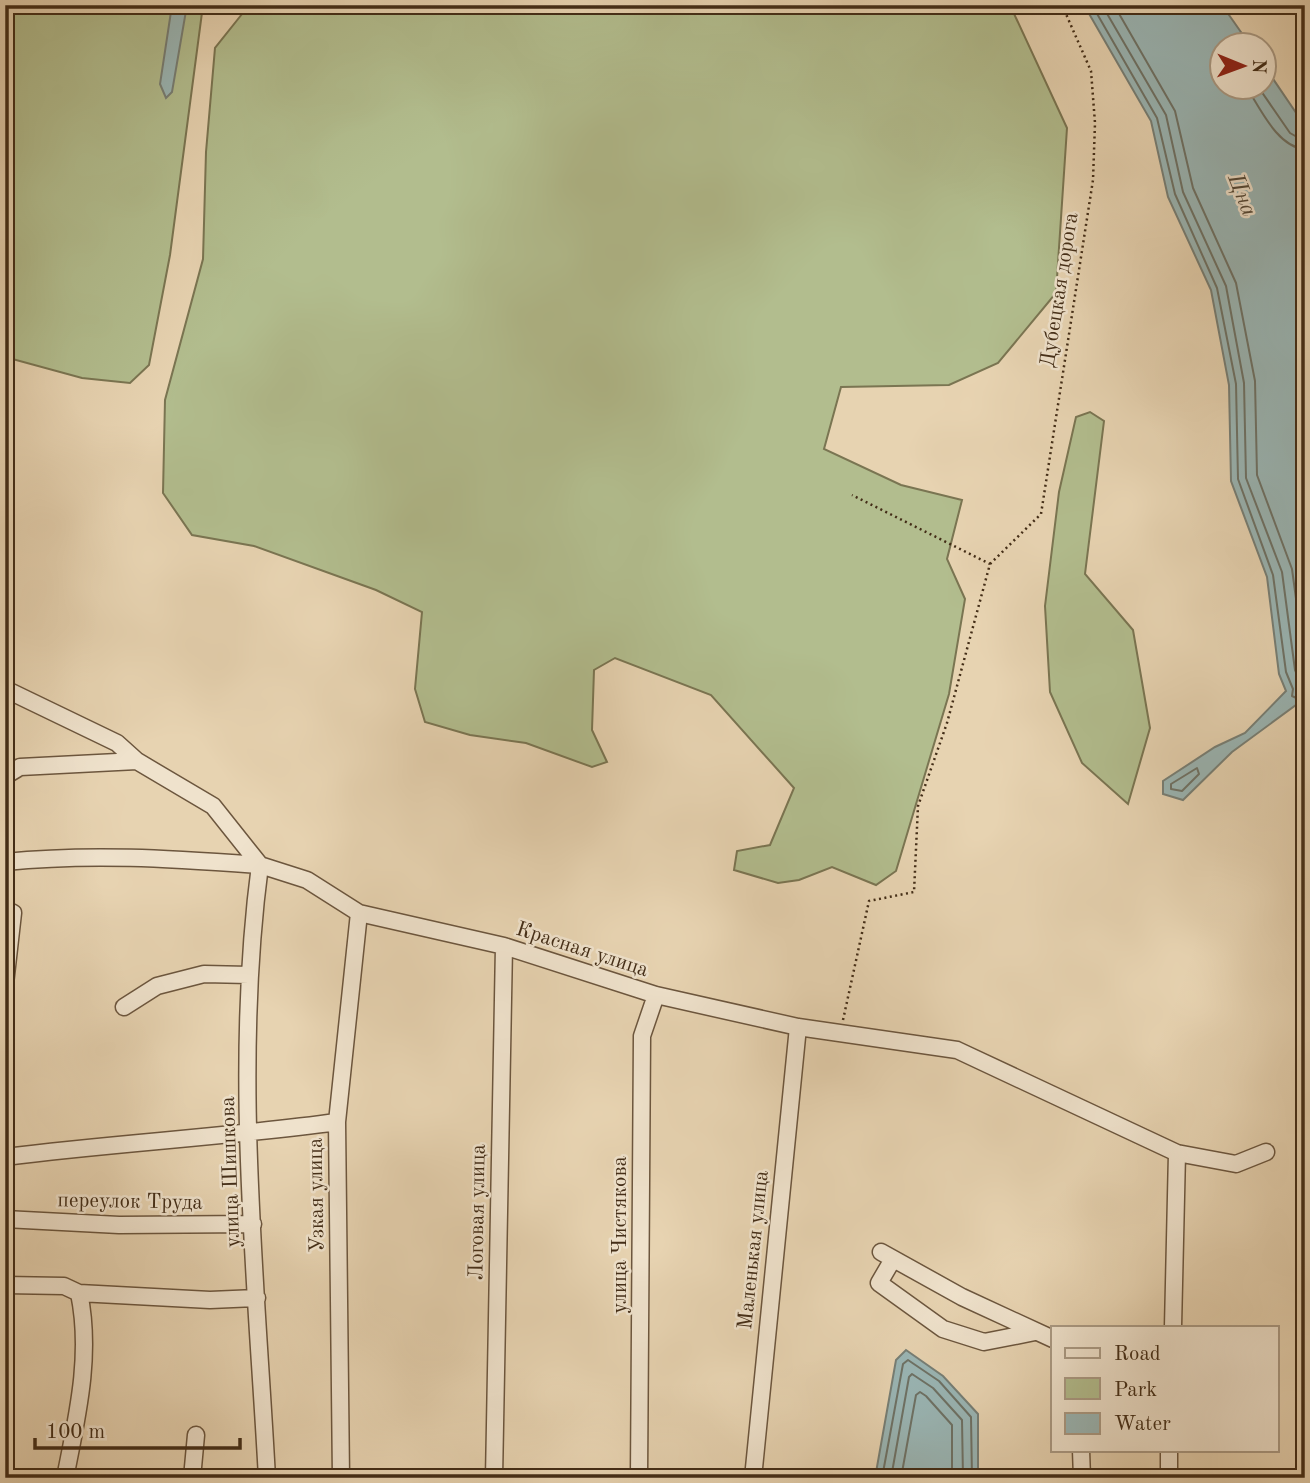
<svg xmlns="http://www.w3.org/2000/svg" width="1310" height="1483" viewBox="0 0 1310 1483" font-family="'Old Standard TT',serif">
<style>
.green{fill:#b2bd8e;stroke:#7a7552;stroke-width:2}
.water{fill:#9ab6b5;stroke:#777f76;stroke-width:2}
.lines{fill:none;stroke-linecap:round;stroke-linejoin:round}
.shore{stroke:#6e7266;stroke-width:2}
.minor-casing{stroke:#6c563e;stroke-width:19}
.path{stroke:#432d17;stroke-width:2.5;stroke-dasharray:2 3.5;stroke-linecap:butt}
.minor{stroke:#efe2cc;stroke-width:16}
.labels{text-anchor:middle;dominant-baseline:central;stroke-width:5;stroke-linejoin:round;paint-order:stroke}
.street-label{font-size:21px;fill:#432d17;stroke:#efe2cc}
.water-label{font-size:23px;font-style:italic;fill:#544837;stroke:#efe2cc}
</style>
<rect width="100%" height="100%" fill="#e7d3b1"/>
<filter id="stains"><feTurbulence type="fractalNoise" baseFrequency=".00286" numOctaves="4"/><feColorMatrix values="0 0 0 0 .2 0 0 0 0 .09 0 0 0 0 .02 0 0 0 .5 -.17"/></filter>
<radialGradient id="worn" r=".72"><stop offset=".6" stop-color="#630" stop-opacity="0"/><stop offset="1" stop-color="#630" stop-opacity=".3"/></radialGradient>
<path class="green" d="M5,5H203L170,255L149,365L130,383L82,378L5,357Z
M246,5H1010L1067,128L1056,293L998,363L949,385L841,387L824,449L901,485L962,500L947,559L965,599L949,694L896,871L876,885L832,867L799,880L778,883L734,870L737,851L770,845L794,788L711,695L615,658L594,670L592,730L607,762L592,767L526,743L470,735L425,722L415,689L422,612L376,590L254,546L192,535L163,493L165,400L203,259L206,152L215,48L246,9Z
M1090,412L1104,421L1085,574L1133,630L1150,728L1128,804L1082,763L1050,692L1045,606L1059,492L1076,417Z"/>
<path class="water" d="M172,5H187L172,92L166,98L160,84Z
M1084,5H1222L1250,45L1222,46V88H1264L1265,67L1305,126V710L1296,705L1232,752L1183,800L1163,794V781L1215,747L1245,733L1286,691L1279,674L1267,577L1231,481L1229,385L1211,290L1168,197L1151,121Z
M906,1350L943,1376L978,1414V1478H875L896,1360Z"/>
<g class="lines">
<path class="shore" d="M1092,5L1157,118L1175,194L1217,288L1236,384L1238,479L1273,575L1286,672L1293,689L1292,696L1305,702
M1102,5L1166,115L1183,192L1226,286L1244,383L1246,478L1282,572L1295,670L1305,692
M1114,5L1175,111L1193,188L1236,283L1255,381L1257,475L1292,569L1305,665
M1247,88C1260,108 1278,148 1305,149
M1259,88L1290,133L1297,137L1305,138
M1197,768L1199,774L1182,791L1171,789V784Z
M882,1478L903,1364L908,1360L939,1381L971,1417L972,1478
M891,1478L909,1377L912,1374L933,1388L962,1420L963,1478
M901,1478L916,1395L920,1392L926,1396L952,1425V1478"/>
<defs>
<path id="minor" d="M5,689L117,743L137,761
M5,776L20,767L137,761L213,806L260,865L307,880L359,913L504,946L656,995L798,1027L957,1050L1177,1153L1236,1164L1266,1152
M5,862C92,853 174,859 260,865C233,1068 256,1274 267,1478
M5,909L13,913L5,984
M124,1007L157,986L204,974L249,975
M5,1157C116,1143 227,1137 337,1122
M5,1219L119,1225L253,1224
M881,1252L962,1297L1053,1339
M893,1259L879,1283L943,1329L984,1342L1035,1332
M5,1285L64,1286L79,1293C92,1355 77,1417 65,1478
M79,1293L210,1300L257,1298
M1173,1327L1177,1153
M1081,1450L1082,1478
M192,1478L196,1435
M341,1478L337,1122L359,913
M494,1478L504,946
M639,1478L642,1036L656,995
M753,1478L798,1027
M1169,1478V1450"/>
</defs>
<use href="#minor" class="minor-casing"/>
<path class="path" d="M990,564L1041,514L1093,180L1095,123L1091,71L1062,5
M843,1020L869,901L914,892L918,806L947,723L990,564L852,495"/>
<use href="#minor" class="minor"/>
</g>
<g class="labels">
<g class="street-label">
<text transform="translate(1060 290) rotate(-81)">Дубецкая дорога</text>
<text transform="translate(582 950) rotate(18)">Красная улица</text>
<text transform="translate(231 1172) rotate(-92)">улица Шишкова</text>
<text transform="translate(317 1195) rotate(-91)">Узкая улица</text>
<text transform="translate(130 1202) rotate(1)">переулок Труда</text>
<text transform="translate(478 1212) rotate(-89)">Логовая улица</text>
<text transform="translate(620 1235) rotate(-90)">улица Чистякова</text>
<text transform="translate(754 1250) rotate(-84)">Маленькая улица</text>
</g>
<g class="water-label">
<text transform="translate(1242 195) rotate(68)">Цна</text>
</g>
</g>
<rect width="1310" height="1483" fill="none" stroke="#e7d3b1" stroke-width="28"/>
<rect x="7" y="7" width="1296" height="1469" fill="none" stroke="#432d17" stroke-width="3.5"/>
<rect x="14" y="14" width="1282" height="1455" fill="none" stroke="#432d17" stroke-width="2"/>
<rect x="1051" y="1326" width="228" height="126" fill="#efe2cc" stroke="#aa9a84" stroke-width="2"/>
<rect x="1065" y="1348" width="35" height="10" fill="#efe2cc" stroke="#aa9a84" stroke-width="2"/>
<text x="1114" y="1360" font-size="21" fill="#432d17">Road</text>
<rect x="1065" y="1378" width="35" height="21" fill="#b2bd8e" stroke="#aa9a84" stroke-width="2"/>
<text x="1114" y="1396" font-size="21" fill="#432d17">Park</text>
<rect x="1065" y="1413" width="35" height="21" fill="#9ab6b5" stroke="#aa9a84" stroke-width="2"/>
<text x="1114" y="1430" font-size="21" fill="#432d17">Water</text>
<g transform="translate(1243 66) rotate(91)"><circle r="33" fill="#efe2cc" stroke="#aa9a84" stroke-width="2"/>
<path d="M0-5L12 26L0 18L-12 26Z" fill="#8f2418"/>
<text y="-10" font-size="19" font-weight="bold" text-anchor="middle" fill="#432d17">N</text>
</g>
<path d="M35 1438v10h205v-10" fill="none" stroke="#432d17" stroke-width="3.5"/>
<text x="46" y="1438" font-size="21" fill="#432d17" stroke="#efe2cc" stroke-width="5" paint-order="stroke">100 m</text>
<rect width="100%" height="100%" filter="url(#stains)"/>
<rect width="100%" height="100%" fill="url(#worn)"/>
</svg>
